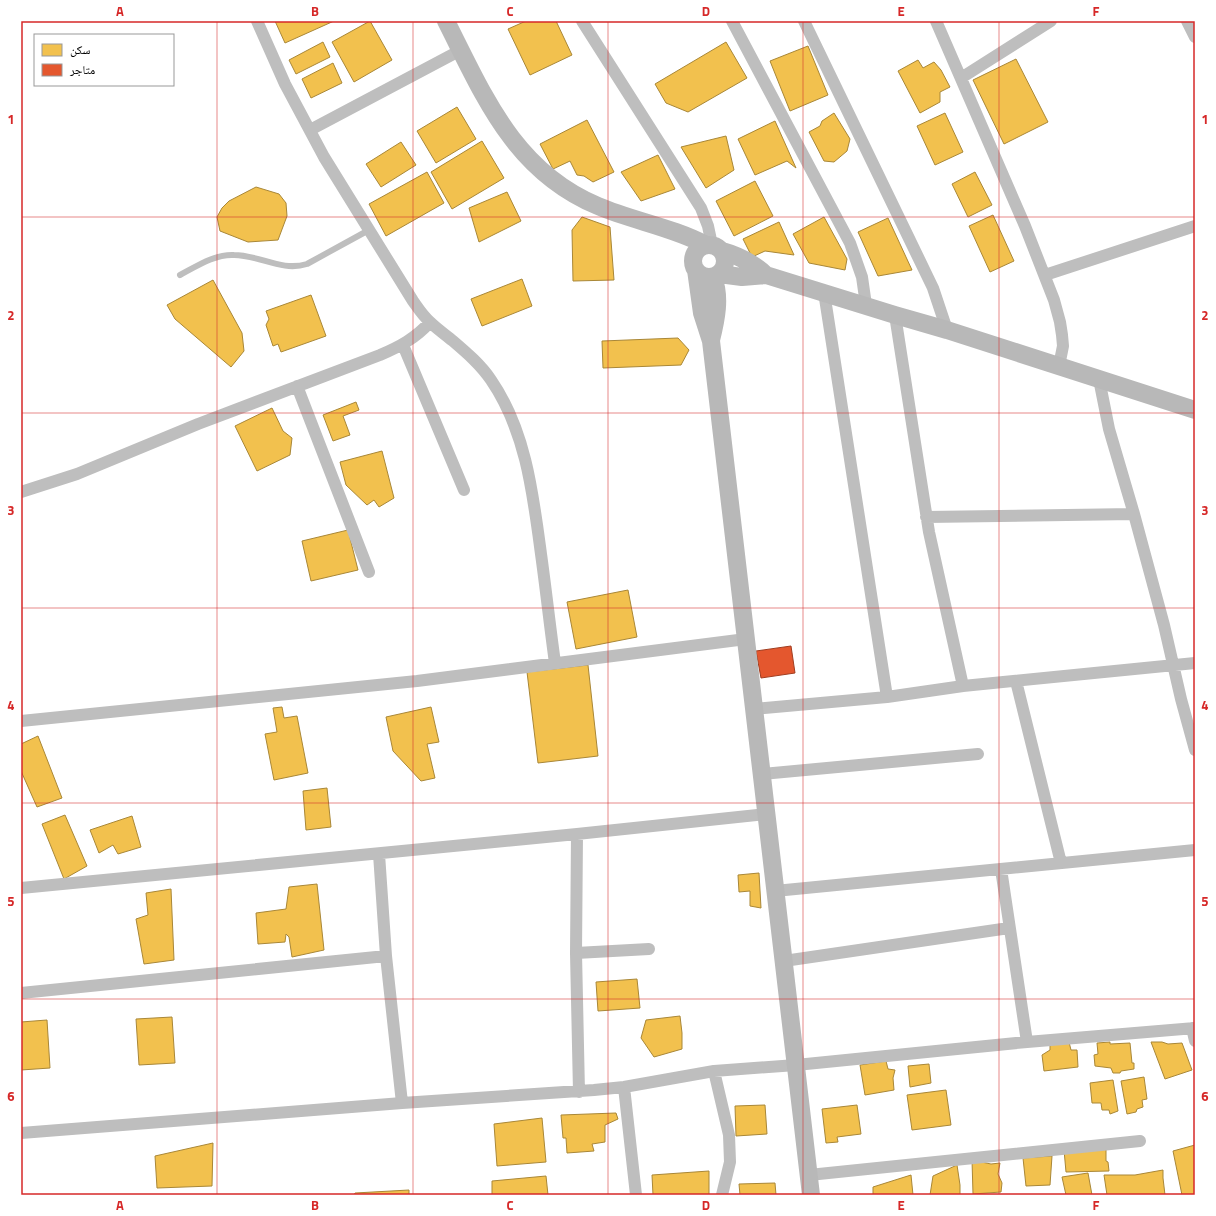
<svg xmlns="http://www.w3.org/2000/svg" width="1216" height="1216" viewBox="0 0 1216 1216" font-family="'Titillium Web','Noto Naskh Arabic',sans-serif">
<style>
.homes{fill:#f2c14e;stroke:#a98737}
.shops{fill:#e4572e;stroke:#a03d20}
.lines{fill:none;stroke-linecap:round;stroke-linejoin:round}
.lane{stroke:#bebebe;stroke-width:6}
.street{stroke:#bebebe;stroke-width:12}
.secondary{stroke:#b8b8b8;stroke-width:18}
.grid{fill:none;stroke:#d62828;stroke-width:1;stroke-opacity:0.55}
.neatline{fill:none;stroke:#d62828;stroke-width:1.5}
.grid-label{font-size:13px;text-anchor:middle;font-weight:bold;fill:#d62828}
</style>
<rect width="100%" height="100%" fill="#fff"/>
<path class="homes" d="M275,21H334L285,43Z
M370,21L392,60L354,82L332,42Z
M526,21H556L572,55L530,75L508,29Z
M323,42L330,57L296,74L289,60Z
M726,42L747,78L688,112L666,103L655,84Z
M808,46L828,95L790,111L770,61Z
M1016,59L1048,122L1004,144L973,80Z
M918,60L923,68L934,62L941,70L950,87L940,92V102L920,113L898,71Z
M333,63L342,83L311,98L302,79Z
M457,107L476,139L436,163L417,131Z
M834,113L850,139L847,151L834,162L824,161L809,132L820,126L822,121Z
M945,113L963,152L935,165L917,126Z
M587,120L614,172L593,182L584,176L577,175L570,161L553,169L540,144Z
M775,121L796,168L787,161L755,175L738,139Z
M726,136L734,170L706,188L681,147Z
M482,141L504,178L452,209L431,172Z
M401,142L416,165L381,187L366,164Z
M658,155L675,189L641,201L621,172Z
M427,172L444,203L386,236L369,204Z
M975,172L992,205L968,217L952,184Z
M755,181L773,216L734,236L716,201Z
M256,187L279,194L286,203L287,216L278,240L248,242L220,231L217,217L222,208L229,201Z
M507,192L521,221L479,242L469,208Z
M993,215L1014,261L990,272L969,226Z
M582,217L610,227L614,280L573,281L572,230Z
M824,217L847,259L845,270L809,263L793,234Z
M888,218L912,270L878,276L858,232Z
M779,222L794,255L765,251L752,257L743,239Z
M522,279L532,306L482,326L471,299Z
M213,280L242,333L244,351L231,367L175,319L167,305Z
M311,295L326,336L281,352L278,344L273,346L266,325L269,319L266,311Z
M678,338L689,350L681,365L603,368L602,341Z
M356,402L359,410L343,416L350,435L333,441L323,415Z
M272,408L283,431L292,438L290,455L257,471L235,426Z
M382,451L394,498L379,507L374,500L367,505L346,485L340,462Z
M348,530L358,570L311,581L302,541Z
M628,590L637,637L576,649L567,602Z
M588,665L598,756L538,763L527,672Z
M282,707L284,718L297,716L308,773L274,780L265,734L277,732L273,708Z
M431,707L439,742L427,744L435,778L421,781L393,751L386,717Z
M38,736L62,798L37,807L21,771V744Z
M327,788L331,827L306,830L303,791Z
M65,815L87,866L64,879L42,824Z
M132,816L141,847L118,854L113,845L99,853L90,830Z
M759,873L761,908L750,906V891L739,892L738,875Z
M317,884L324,950L292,957L289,937L286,934L285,942L258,944L256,913L286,909L289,887Z
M171,889L174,960L144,964L136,919L148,915L146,893Z
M637,979L640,1008L598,1011L596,982Z
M680,1016L682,1033V1049L654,1057L641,1038L646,1020Z
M172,1017L175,1063L139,1065L136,1019Z
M47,1020L50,1068L21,1070V1022Z
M1069,1042L1071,1050H1077L1078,1067L1044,1071L1042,1055L1050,1050V1044Z
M1110,1042V1044L1130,1043L1132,1063H1134V1069L1121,1071L1120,1073H1113L1111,1068L1095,1066L1094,1055L1098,1054L1097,1043Z
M1151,1042H1162L1168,1044L1182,1043L1192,1070L1165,1079Z
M886,1061L888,1069L895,1070L893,1078L894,1090L865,1095L860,1065Z
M929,1064L931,1083L910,1087L908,1066Z
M1144,1077L1147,1099L1142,1100L1143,1107L1137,1109L1136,1112L1127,1114L1121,1081Z
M1113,1080L1118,1111L1110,1114L1109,1110H1102L1101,1103H1092L1090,1083Z
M946,1090L951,1125L912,1130L907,1095Z
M765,1105L767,1134L736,1136L735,1106Z
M857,1105L861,1134L837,1137L838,1142L826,1143L822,1109Z
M616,1113L618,1119L605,1125V1142L592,1144L594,1151L567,1153L566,1138H563L561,1115Z
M542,1118L546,1162L497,1166L494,1124Z
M213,1143L212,1186L157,1188L155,1156Z
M1195,1145V1195H1182L1173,1151Z
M1106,1148V1161L1108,1162L1109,1171L1066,1172L1064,1150Z
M1052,1156L1050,1185L1026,1186L1023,1158Z
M972,1160L991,1164L1000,1163L998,1174L1002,1183L1001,1192L973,1194Z
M957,1165L960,1185V1195H930L933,1176Z
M1163,1170V1178L1165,1195H1107L1104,1175H1135Z
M709,1171V1195H653L652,1175Z
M1088,1173L1092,1195H1066L1062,1177Z
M911,1175L913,1195H873V1187Z
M546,1176L548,1195H492V1181Z
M775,1183L776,1195H740L739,1184Z
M409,1190V1195H354L355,1193Z"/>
<path class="shops" d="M791,646L795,673L761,678L756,651Z"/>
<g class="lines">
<path class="lane" d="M180,275C197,266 215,254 234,255C260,255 281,272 307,264L369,230"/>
<path class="street" d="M257,21L285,84L324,157L413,301C418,308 423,316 430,322C437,329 446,335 453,341C467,353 481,365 491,380C526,431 533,494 541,554C546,590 550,627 555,663
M582,21L701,208L708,226L712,245
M732,21L850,243L862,277L866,305
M804,21L933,288L947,330
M936,21L1025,226L1054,300L1060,322L1062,335L1063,346L1059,366
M1187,21L1195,37
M961,78L1051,21
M310,130L461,50
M1045,275L1195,226
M824,292L887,697
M895,315L929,532L963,686
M403,345L464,490
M1099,379L1109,429L1134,514L1164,625L1181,699L1195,750
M297,386L369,572
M21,492L77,474L198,424L380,355C399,347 416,338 430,322
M926,517L1134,514
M1016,681L1061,863
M754,709L887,697L963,686L1195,663
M21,721L417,681L746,639
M762,774L978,754
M577,834L576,953L579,1092
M379,854L386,956L402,1103
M1001,869L1027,1042
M21,888L577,834L766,814
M775,891L1195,850
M576,953L649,949
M784,961L1009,928
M21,993L386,956
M1192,1028L1195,1041
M714,1071L729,1135L730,1162L722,1195
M624,1087L636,1195
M21,1133L402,1103L594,1090L624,1087L714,1071L796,1065L1027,1042L1195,1028
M809,1175L1140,1141"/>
<path class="secondary" d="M446,21C484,96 514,171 598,206C633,221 672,227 706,245
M693 261a16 16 0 1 1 32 0a16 16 0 1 1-32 0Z
M722,251C740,256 753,263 766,275
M696,270L702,313L711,341L811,1195
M719,274L742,277L766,275L895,315L947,330L1195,410
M711,340C716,320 721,297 713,277"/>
</g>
<path class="grid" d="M217,21V1195M413,21V1195M608,21V1195M803,21V1195M999,21V1195M21,217H1195M21,413H1195M21,608H1195M21,803H1195M21,999H1195"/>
<rect width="1216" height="1216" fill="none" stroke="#ffffff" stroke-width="44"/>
<rect x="34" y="34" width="140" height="52" fill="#ffffff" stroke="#999999"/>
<rect x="42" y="44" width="20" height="12" fill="#f2c14e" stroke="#999999"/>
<text x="70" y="54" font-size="12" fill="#000000">سكن</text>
<rect x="42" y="64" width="20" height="12" fill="#e4572e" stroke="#999999"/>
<text x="70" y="74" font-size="12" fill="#000000">متاجر</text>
<rect x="22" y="22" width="1172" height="1172" class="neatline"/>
<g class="grid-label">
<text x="120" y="16">A</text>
<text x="315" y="16">B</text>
<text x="510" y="16">C</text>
<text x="706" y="16">D</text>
<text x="901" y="16">E</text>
<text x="1096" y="16">F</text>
<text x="11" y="124">1</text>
<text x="1205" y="124">1</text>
<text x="11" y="320">2</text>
<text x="1205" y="320">2</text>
<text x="11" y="515">3</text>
<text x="1205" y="515">3</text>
<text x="11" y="710">4</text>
<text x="1205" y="710">4</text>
<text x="11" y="906">5</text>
<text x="1205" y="906">5</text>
<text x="11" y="1101">6</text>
<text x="1205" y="1101">6</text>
<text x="120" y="1210">A</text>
<text x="315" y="1210">B</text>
<text x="510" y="1210">C</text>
<text x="706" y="1210">D</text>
<text x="901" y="1210">E</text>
<text x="1096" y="1210">F</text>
</g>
</svg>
